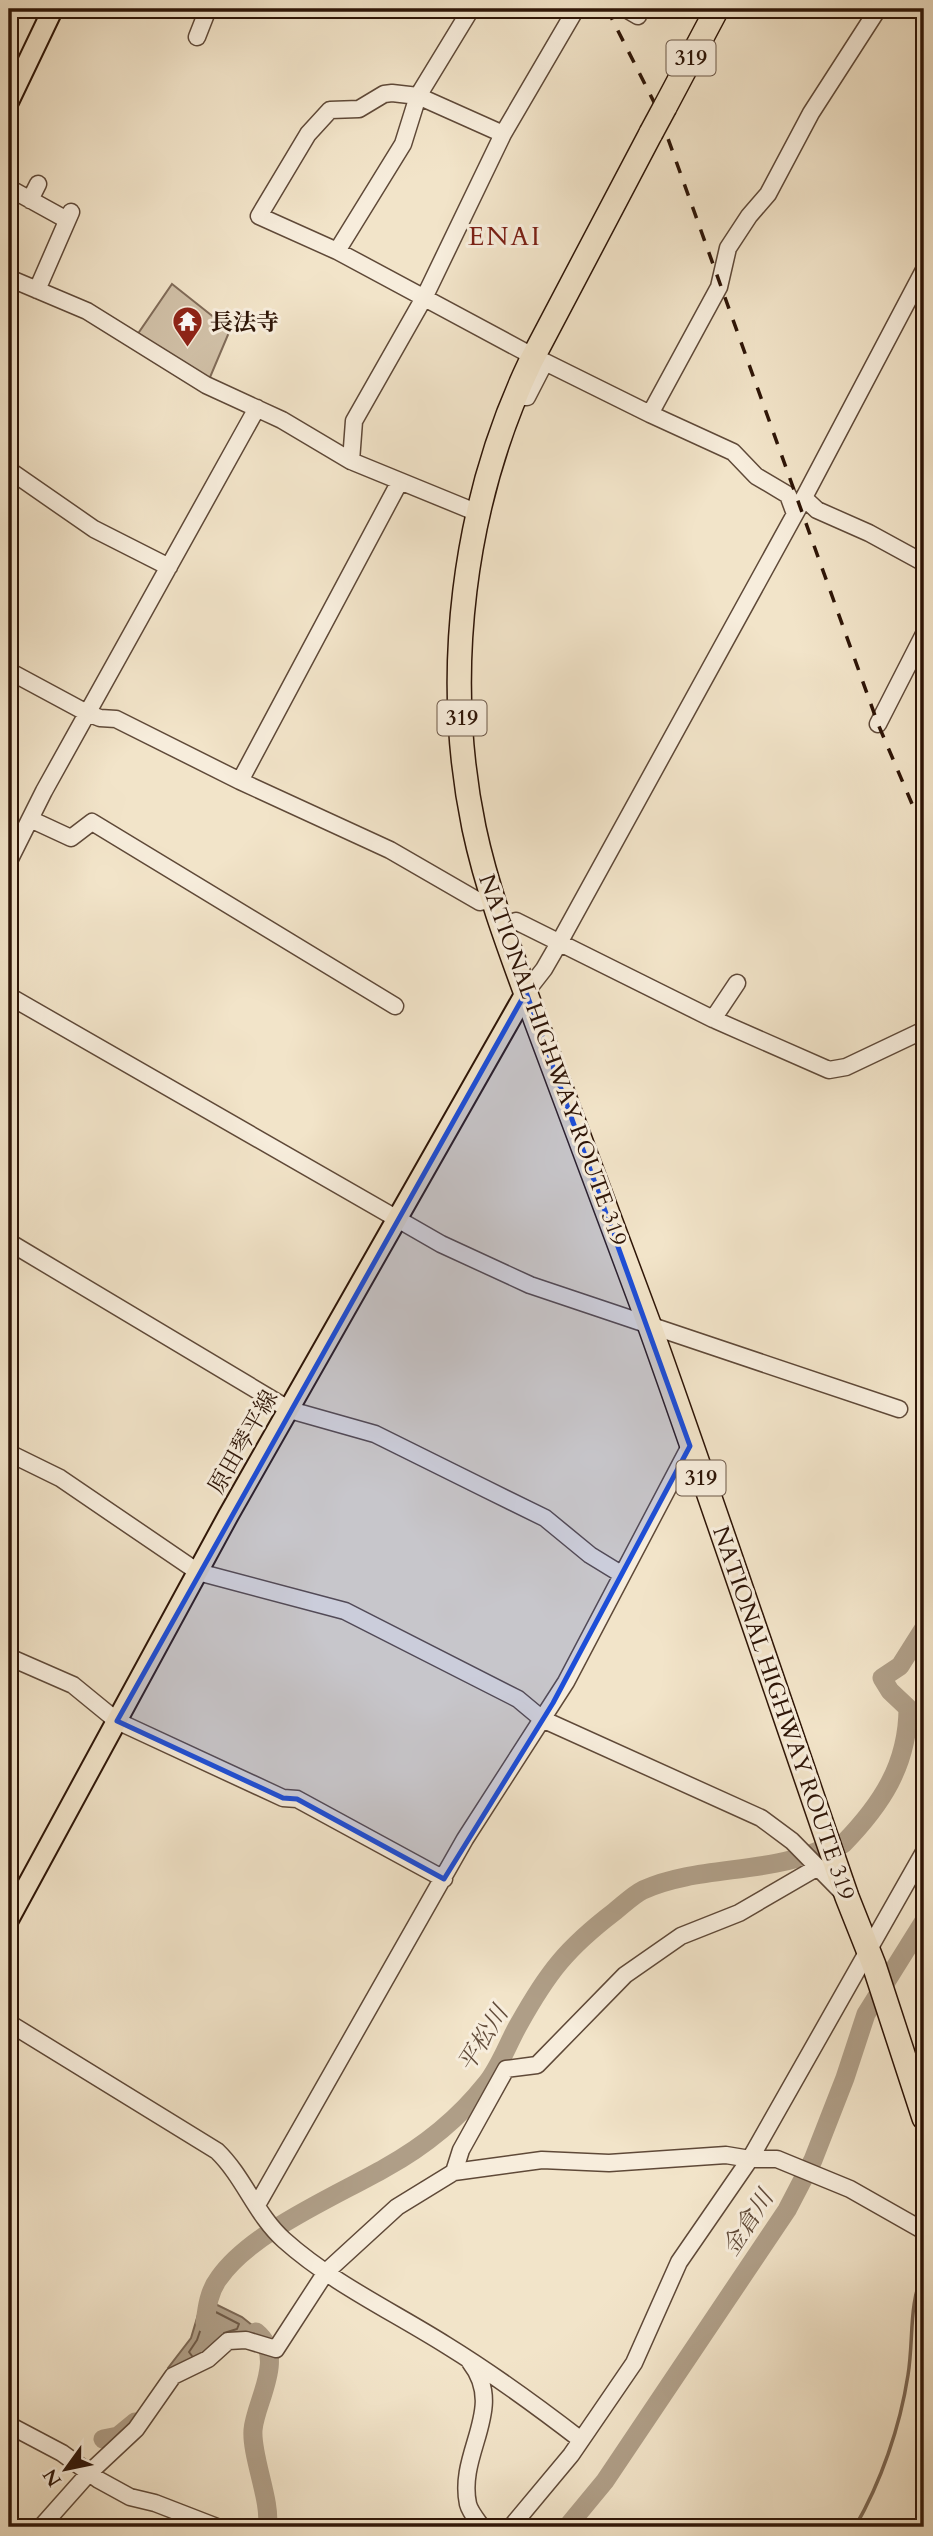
<svg xmlns="http://www.w3.org/2000/svg" width="933" height="2536" viewBox="0 0 933 2536" font-family="Cardo,'Noto Serif JP',serif">
<style>
.green{fill:#d1c1a8;stroke:#806b58;stroke-width:2}
.water{fill:#af9e87;stroke:#7b6754;stroke-width:2}
.lines{fill:none;stroke-linecap:round;stroke-linejoin:round}
.shore{stroke:#6e5a47;stroke-width:2}
.stream{stroke:#7b6754;stroke-width:3.5}
.river{stroke:#af9e87;stroke-width:19}
.minor-casing{stroke:#5f4938;stroke-width:19}
.major-casing{stroke:#2e1507;stroke-width:23}
.highway-casing{stroke:#2e1507;stroke-width:26}
.minor{stroke:#f7eddc;stroke-width:16}
.major{stroke:#f2e4c9;stroke-width:19}
.highway{stroke:#f2e4c9;stroke-width:23}
.rail{stroke:#2e1507;stroke-width:3.5;stroke-dasharray:12 12;stroke-linecap:butt}
.highway-bridge-casing{stroke:#2e1507;stroke-width:26;stroke-linecap:butt}
.highway-bridge{stroke:#f2e4c9;stroke-width:23}
.marked{fill:#1d4ed8;fill-opacity:0.2;stroke:#1d4ed8;stroke-width:5;stroke-linejoin:round}
.labels{text-anchor:middle;dominant-baseline:central;stroke-width:6;stroke-linejoin:round;paint-order:stroke}
.shield{fill:#f7eddc;stroke:#6a5647;stroke-width:2}
.shield-label{font-size:21px;font-weight:bold;fill:#2e1507}
.poi-label{font-size:23px;font-weight:bold;fill:#2e1507;stroke:#f7eddc;text-anchor:start}
.street-label{font-size:23px;fill:#2e1507;stroke:#f7eddc}
.water-label{font-size:24px;font-style:italic;fill:#624c3a;stroke:#f7eddc}
.quarter-label{font-size:26px;letter-spacing:2px;fill:#7a1f14;stroke:#f7eddc}
</style>
<rect width="100%" height="100%" fill="#f2e4c9"/>
<filter id="stains"><feTurbulence type="fractalNoise" baseFrequency=".00286" numOctaves="4"/><feColorMatrix values="0 0 0 0 .2 0 0 0 0 .09 0 0 0 0 .02 0 0 0 .5 -.17"/></filter>
<radialGradient id="worn" r=".72"><stop offset=".6" stop-color="#630" stop-opacity="0"/><stop offset="1" stop-color="#630" stop-opacity=".3"/></radialGradient>
<path class="green" d="M172,284L230,330L208,382L135,338Z"/>
<path class="water" d="M203,2298L242,2317L272,2341L254,2338L170,2371L168,2368L191,2338Z"/>
<g class="lines">
<path class="shore" d="M192,2356L189,2352L197,2340L208,2308L239,2324L237,2329L224,2333"/>
<path class="stream" d="M855,2527C881,2482 900,2427 908,2375C914,2338 908,2305 924,2270"/>
<path class="river" d="M843,1844C881,1805 908,1765 908,1708L890,1691L882,1678L900,1666L924,1628
M205,2323C207,2307 209,2291 219,2278C251,2232 336,2196 385,2168C423,2147 459,2118 486,2084C500,2067 508,2043 519,2024C548,1972 567,1948 614,1912C623,1905 633,1895 643,1890C696,1866 763,1874 818,1851
M256,2332C287,2357 255,2402 253,2430C251,2456 272,2503 267,2527
M103,2439L118,2436L135,2422
M567,2527L605,2481L787,2210L813,2160L845,2078L866,2014L924,1921"/>
<defs>
<path id="minor" d="M626,9L638,16
M197,37L208,9
M503,134L418,96L392,93L384,94L359,109L330,110L308,134L259,216L337,251L527,353
M9,188L67,220
M30,200L38,184
M337,251L403,144L418,96L471,9
M9,278L87,311L206,385L282,420L351,461L478,513
M37,290L71,212
M521,397H527L545,362L650,414
M351,461L354,421L425,296L503,134L576,9
M9,470L94,529L169,567
M804,498L817,510L869,533L924,563
M795,514L788,495L756,476L733,452L650,414L719,287L728,248L749,216L768,194L811,113L878,9
M9,671L87,713L100,718L116,719L240,781L390,850L480,902L494,899
M878,724L924,634
M240,781L399,483
M30,819L71,838L92,822L395,1006
M9,861L44,791L257,408
M503,927L516,921L713,1019L829,1070L846,1067L924,1030
M526,992L544,969L559,943L800,505L924,270
M9,996L441,1244L530,1285L899,1409
M713,1019L737,983
M9,1242L290,1410L375,1434L486,1489L545,1518L590,1555L621,1574
M9,1453L60,1478L198,1572L345,1611L518,1699L542,1719L761,1818L792,1841L843,1893
M9,1657L73,1685L117,1721L283,1798L297,1799L444,1879
M9,2023L217,2151C244,2177 256,2215 284,2240C332,2283 392,2311 446,2345C493,2374 537,2406 581,2440
M454,2172L461,2150L506,2069L537,2065L625,1975L681,1936L739,1913L818,1867
M257,2205L465,1839L566,1682L690,1446
M470,2362C507,2409 457,2452 468,2504C470,2512 477,2520 482,2527
M9,2425L62,2453L99,2480L130,2497L155,2503L217,2527
M41,2527L89,2473L136,2429L173,2376L208,2359L228,2341L246,2340L276,2349L326,2272L397,2207L454,2172L542,2160L609,2163L726,2155L750,2159H777L850,2189L924,2231
M511,2527L571,2455L634,2363L679,2262L750,2159L924,1852"/>
<path id="major" d="M9,101L53,9
M9,1919L228,1516L526,992"/>
<path id="highway" d="M665,107L717,9
M651,133L530,363C463,504 442,674 474,828C488,894 513,958 536,1021C573,1122 612,1223 649,1324C717,1514 781,1706 847,1897L874,1965L924,2118"/>
</defs>
<use href="#minor" class="minor-casing"/>
<use href="#major" class="major-casing"/>
<use href="#highway" class="highway-casing"/>
<use href="#minor" class="minor"/>
<use href="#major" class="major"/>
<use href="#highway" class="highway"/>
<path class="rail" d="M607,9L657,108L878,724L924,832
M924,1308L919,1381L924,1472"/>
<defs>
<path id="highway-bridge" d="M651,133L665,107"/>
</defs>
<use href="#highway-bridge" class="highway-bridge-casing"/>
<use href="#highway-bridge" class="highway-bridge"/>
</g>
<path class="marked" d="M526,992L690,1446L553,1703L444,1879L297,1799L283,1798L117,1721Z"/>
<defs>
<symbol id="temple-pin" viewBox="-11 -11 22 30"><path d="M0 17L-7.5 6A9.5 9.5 0 1 1 7.5 6Z" fill="#8f2418" stroke="#f7eddc"/><path d="M0-6L5-2H3V0L6.5 2.5H4V6H1.5V3h-3V6H-4V2.5H-6.5L-3 0V-2H-5Z" fill="#fff"/></symbol>
</defs>
<g fill-rule="evenodd">
<use href="#temple-pin" x="170" y="304" width="35" height="47"/>
</g>
<g class="labels">
<g class="shield">
<rect x="666.5" y="40.5" width="49" height="35" rx="5"/>
<rect x="437.5" y="700.5" width="49" height="35" rx="5"/>
<rect x="676.5" y="1460.5" width="49" height="35" rx="5"/>
</g>
<g class="shield-label">
<text x="691" y="58">319</text>
<text x="462" y="718">319</text>
<text x="701" y="1478">319</text>
</g>
<g class="poi-label">
<text x="210" y="322">長法寺</text>
</g>
<g class="street-label">
<text transform="translate(553 1060) rotate(70)">NATIONAL HIGHWAY ROUTE 319</text>
<text transform="translate(243 1442) rotate(-60)">原田琴平線</text>
<text transform="translate(784 1713) rotate(71)">NATIONAL HIGHWAY ROUTE 319</text>
</g>
<g class="water-label">
<text transform="translate(483 2039) rotate(-58)">平松川</text>
<text transform="translate(748 2223) rotate(-57)">金倉川</text>
</g>
<g class="quarter-label">
<text x="505" y="236">ENAI</text>
</g>
</g>
<rect width="933" height="2536" fill="none" stroke="#f2e4c9" stroke-width="35"/>
<rect x="10" y="10" width="912" height="2515" fill="none" stroke="#2e1507" stroke-width="3.5"/>
<rect x="18" y="18" width="898" height="2501" fill="none" stroke="#2e1507" stroke-width="2"/>
<g transform="translate(66 2469) rotate(237)" stroke="#f7eddc" stroke-width="5" paint-order="stroke">
<path d="M0-5L12 26L0 18L-12 26Z" fill="#2e1507"/>
<text y="-10" font-size="19" font-weight="bold" text-anchor="middle" fill="#2e1507">N</text>
</g>
<rect width="100%" height="100%" filter="url(#stains)"/>
<rect width="100%" height="100%" fill="url(#worn)"/>
</svg>
